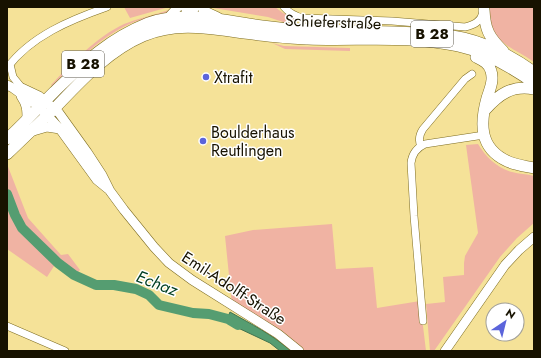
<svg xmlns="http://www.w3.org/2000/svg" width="541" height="358" viewBox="0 0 541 358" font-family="Jost,sans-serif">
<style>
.green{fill:#f0b3a3}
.water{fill:#559d71;stroke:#42734f}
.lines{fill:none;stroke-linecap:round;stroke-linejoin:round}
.river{stroke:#559d71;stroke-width:10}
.street-casing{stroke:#7e6d21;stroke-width:8}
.secondary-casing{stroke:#7e6d21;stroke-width:10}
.primary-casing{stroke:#7e6d21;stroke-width:12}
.street{stroke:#fff;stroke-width:7}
.secondary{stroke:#fff;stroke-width:9}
.primary{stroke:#fff;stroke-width:11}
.poi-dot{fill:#5b64db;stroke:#fff;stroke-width:1.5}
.labels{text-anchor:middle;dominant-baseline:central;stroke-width:3;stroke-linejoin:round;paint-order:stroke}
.shield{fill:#fff;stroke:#5d594c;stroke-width:1}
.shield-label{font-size:15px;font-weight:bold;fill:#171200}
.street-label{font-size:16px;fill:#171200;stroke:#fff}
.poi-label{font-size:16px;fill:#171200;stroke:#fff;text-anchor:start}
.water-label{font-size:17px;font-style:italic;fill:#013e21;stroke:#fff}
</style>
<rect width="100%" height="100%" fill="#f5e298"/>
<path class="green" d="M124,7H169L130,18Z
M207,7H275L283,13L296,19L295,24L283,22L268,17Z
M490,7H534V62C509,45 489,43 490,7Z
M169,10V11C158,16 146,18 134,22C101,36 77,61 52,86L51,85C73,62 95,38 124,24C139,18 154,15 169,10Z
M272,43L284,46L350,48V51L285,49Z
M478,144C486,157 497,168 512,172C519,174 527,174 534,176V223L517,238L500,257L434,351H430L426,304L445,302L443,277L464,275V263L465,256L478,233L466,145Z
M7,164L28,218L61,255L68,254L80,270L74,276L56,263L47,277L7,249Z
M332,224L336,269L373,267L377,308L420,301L426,351H299L232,305L225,236L253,230Z"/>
<path class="water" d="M230,312C251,324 273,335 291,351H280L270,343L236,327V324L227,319Z"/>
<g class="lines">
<path class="river" d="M7,194L15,215L22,228L58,263L74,275L96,285H114L136,289L149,295L159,305L193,313L209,314L228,319L238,325"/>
<defs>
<path id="street" d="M284,7C289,13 295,16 303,18L392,21L465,27C474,25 480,22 483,13
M10,64L13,77L22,88
M7,68C31,36 70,20 107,7
M421,146C418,140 419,135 423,129L465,79L472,74
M423,321L414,216L411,163C412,154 416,148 425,144L484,135
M7,326L65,351"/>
<path id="secondary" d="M186,7V10L190,17L194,21
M202,7L203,10L218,17
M167,19L178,7
M187,21C191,17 194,12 194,7
M7,85L13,88L34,103L47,115L60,129L97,180L108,189
M13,88H22L39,96L59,113L87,152L102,175L110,191L124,210L154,247L169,263L192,280L278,334L299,351
M21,96C27,105 27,109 27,120
M30,132L47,127L60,129
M445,351L505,265L519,250L534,237"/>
<path id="primary" d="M484,10C485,30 489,37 503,51
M476,57C482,60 489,63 491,71C494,80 490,89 487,98C480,123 479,148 507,161C515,165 525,166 534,168
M485,110C499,94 512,85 534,89
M7,139C23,124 38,108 54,92C84,63 108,39 148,23C182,10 227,21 262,26C275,28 288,29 301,29C332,31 363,31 395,32C418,33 441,33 464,38C489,44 513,57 534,72
M7,154C23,139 39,123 55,108C81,81 108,51 143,36C180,20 216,30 253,34C271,37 290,38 308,39C358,41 409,35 458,46C486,52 511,67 534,83"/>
</defs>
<use href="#street" class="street-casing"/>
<use href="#secondary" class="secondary-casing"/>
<use href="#primary" class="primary-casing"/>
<use href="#street" class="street"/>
<use href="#secondary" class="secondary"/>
<use href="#primary" class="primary"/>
</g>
<g class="poi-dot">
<circle cx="206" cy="77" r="4"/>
<circle cx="203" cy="141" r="4"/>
</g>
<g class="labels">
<g class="shield">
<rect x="411" y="21" width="42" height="26" rx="3"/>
<rect x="62" y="51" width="42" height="26" rx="3"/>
</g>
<g class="shield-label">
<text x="432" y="34">B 28</text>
<text x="83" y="64">B 28</text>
</g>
<g class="street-label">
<text transform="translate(333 22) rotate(2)">Schieferstraße</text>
<text transform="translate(234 288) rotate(33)">Emil-Adolff-Straße</text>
</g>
<g class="poi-label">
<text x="214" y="77">Xtrafit</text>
<text x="211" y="132">Boulderhaus<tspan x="211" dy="18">Reutlingen</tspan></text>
</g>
<g class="water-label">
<text transform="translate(157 283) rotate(21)">Echaz</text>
</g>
</g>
<rect width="541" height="358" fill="none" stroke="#171200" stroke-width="16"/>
<g transform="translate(505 322) rotate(35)"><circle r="19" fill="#ffffff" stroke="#a2a099"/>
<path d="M0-3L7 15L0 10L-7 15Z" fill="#5b64db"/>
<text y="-6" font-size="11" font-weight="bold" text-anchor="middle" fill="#171200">N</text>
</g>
</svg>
